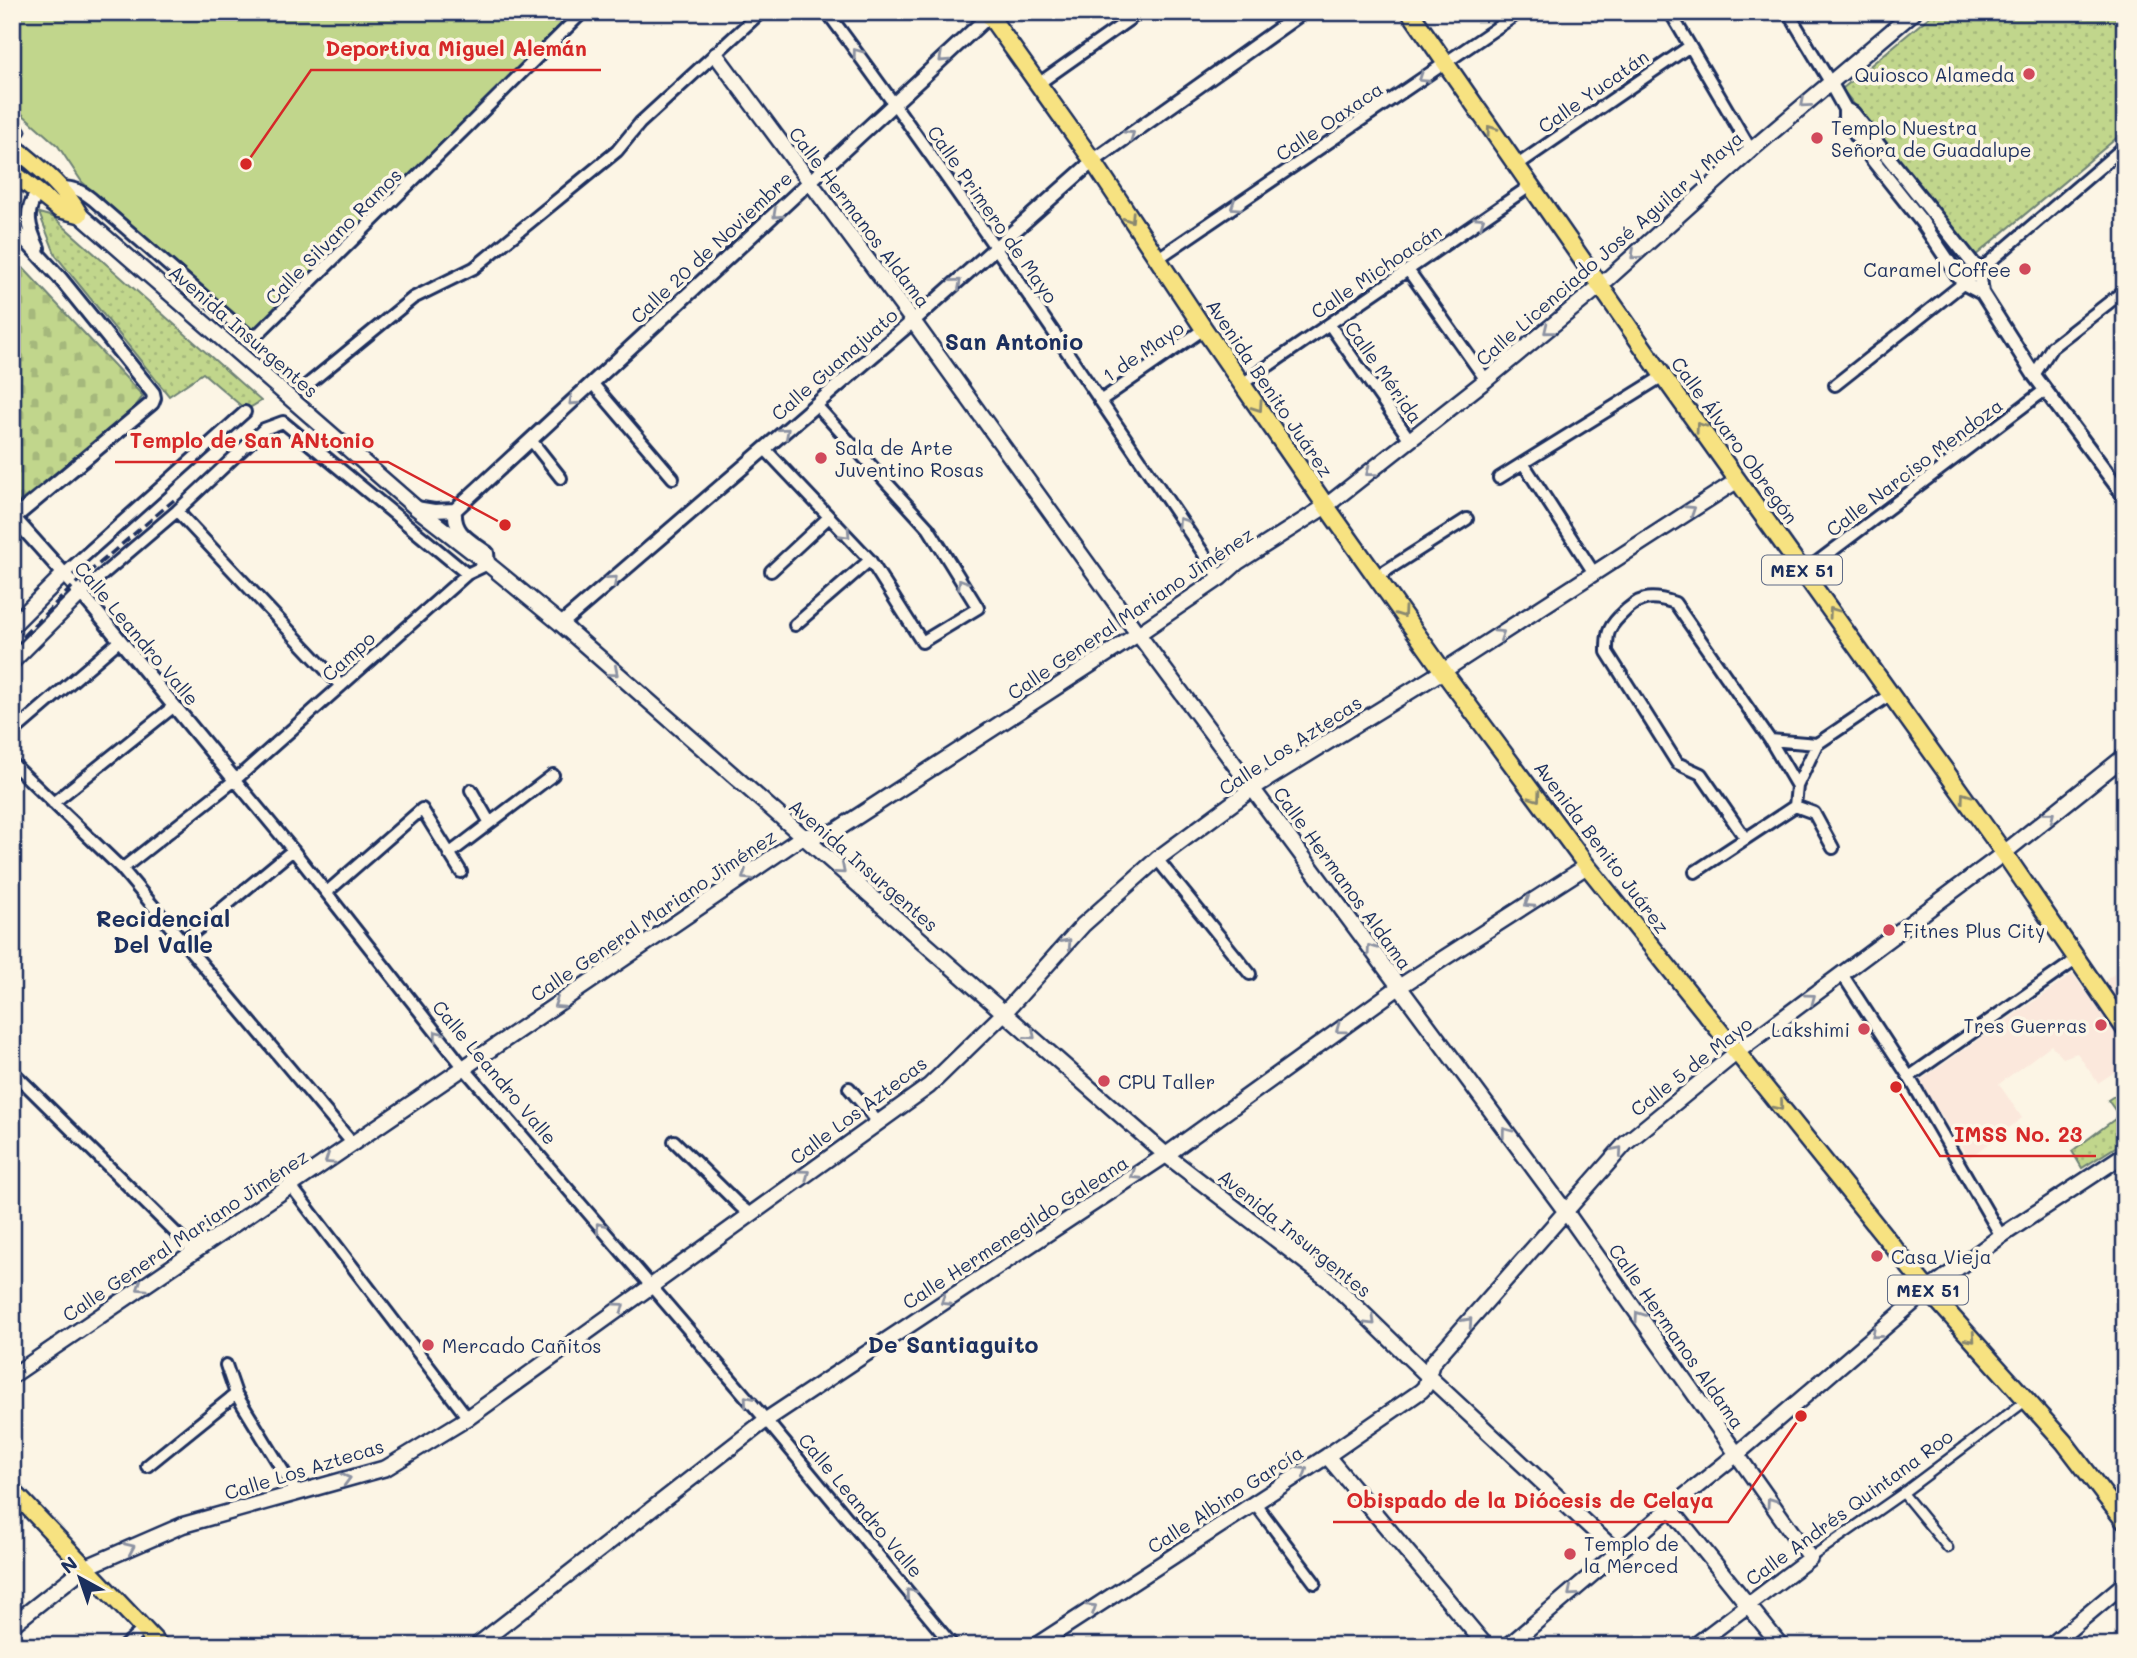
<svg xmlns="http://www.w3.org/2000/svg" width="2137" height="1658" viewBox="0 0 2137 1658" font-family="Mali,sans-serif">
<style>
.built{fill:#fbe8dc}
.grass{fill:url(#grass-dots);stroke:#6e8275;stroke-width:2}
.cemetery{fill:url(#cemetery-stones);stroke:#6e8275;stroke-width:2}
.garden{fill:#c1d68c;stroke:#6e8275;stroke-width:2}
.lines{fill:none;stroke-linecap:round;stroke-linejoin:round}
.pedestrian-casing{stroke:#1b2f5e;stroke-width:13}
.minor-casing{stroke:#1b2f5e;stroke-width:16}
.tertiary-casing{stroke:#1b2f5e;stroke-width:18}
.secondary-casing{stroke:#1b2f5e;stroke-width:19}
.primary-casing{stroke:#1b2f5e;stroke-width:21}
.pedestrian{stroke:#fcf5e5;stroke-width:8}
.minor{stroke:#fcf5e5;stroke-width:10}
.tertiary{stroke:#fcf5e5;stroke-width:12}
.secondary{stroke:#fcf5e5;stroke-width:14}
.primary{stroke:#f7e281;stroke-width:16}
.rail{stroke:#1b2f5e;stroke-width:3.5;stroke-dasharray:10 5;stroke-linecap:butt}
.oneway{stroke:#8c92a2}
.oneway2{stroke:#898870}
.poi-dot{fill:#d1495b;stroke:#fcf5e5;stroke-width:2.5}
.labels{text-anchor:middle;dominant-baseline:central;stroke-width:7;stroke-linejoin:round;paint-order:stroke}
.shield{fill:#fcf5e5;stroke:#5e6a86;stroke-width:2}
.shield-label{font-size:18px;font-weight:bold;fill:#1b2f5e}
.poi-label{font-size:19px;fill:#1b2f5e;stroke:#fcf5e5;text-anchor:start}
.street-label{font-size:19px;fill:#1b2f5e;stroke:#fcf5e5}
.quarter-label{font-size:23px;font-weight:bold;fill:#1b2f5e;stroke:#fcf5e5}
.leader{fill:none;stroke:#d62828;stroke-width:2.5}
.callout-dot{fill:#d62828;stroke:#fcf5e5;stroke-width:2.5}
.callout-label{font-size:21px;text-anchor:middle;font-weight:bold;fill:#d62828;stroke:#fcf5e5;stroke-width:7;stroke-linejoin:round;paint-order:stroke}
</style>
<defs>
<pattern id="grass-dots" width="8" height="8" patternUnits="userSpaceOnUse" patternTransform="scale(1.75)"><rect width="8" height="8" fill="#c1d68c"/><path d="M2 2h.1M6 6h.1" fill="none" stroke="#a5b87b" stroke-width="1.8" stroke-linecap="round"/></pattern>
<pattern id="cemetery-stones" width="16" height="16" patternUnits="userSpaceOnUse" patternTransform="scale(1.75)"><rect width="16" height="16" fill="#c1d68c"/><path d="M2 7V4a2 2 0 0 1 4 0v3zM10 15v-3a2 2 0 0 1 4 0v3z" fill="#a5b87b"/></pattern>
</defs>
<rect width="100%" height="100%" fill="#fcf5e5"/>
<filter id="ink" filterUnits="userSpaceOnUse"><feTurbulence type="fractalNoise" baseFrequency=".0143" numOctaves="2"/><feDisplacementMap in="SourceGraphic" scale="14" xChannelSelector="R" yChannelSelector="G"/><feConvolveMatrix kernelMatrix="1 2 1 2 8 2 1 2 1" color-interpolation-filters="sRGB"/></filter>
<g filter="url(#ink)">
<path class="built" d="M2125,966V1017L2102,983Z
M2073,974L2125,1046V1065L2098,1083L2077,1053L2063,1058L2051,1045L1999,1084L2022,1118L1969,1158L1919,1081Z"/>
<path class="grass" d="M1935,12H2125V131L1975,256L1842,89Z
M39,213L53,217L261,401L246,410L203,373L169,396L56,256Z
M2125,1089V1141L2082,1168L2072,1151L2119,1116L2108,1100Z"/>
<path class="cemetery" d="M12,256L143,396L121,426L12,507Z"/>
<path class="garden" d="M12,12H573L255,331L82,182L58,146L12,105Z"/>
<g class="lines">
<defs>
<path id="pedestrian" d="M12,123L21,131
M1903,1493L1948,1548
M1810,1558L1903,1493L2027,1400"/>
<path id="minor" d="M827,12C964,197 1092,388 1220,578
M1670,12L1751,150
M1788,12L1830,82
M1897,12L1902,22
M1038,84L1140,12
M1516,166L1690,46
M61,187C74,187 82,191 92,199L253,339L583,12
M1157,259L1520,12
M1408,270L1486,380
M1329,324L1410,440
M2034,375L2052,347L2125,290
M592,383L673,478
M1242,384L1530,186
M307,385L413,298L474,268L617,151L640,123L761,12
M1835,385L1979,271L2125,146
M1100,401L1204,329
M531,440L561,478
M765,449L870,560L922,642L978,608L929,529L816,405
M1523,463L1594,573
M1499,478L1663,376
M177,511L341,686
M771,571L829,517
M1804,572L2045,390
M63,575L245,412
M1376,577L1467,519
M81,593L177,511L264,429L283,422L467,574
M795,625L870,560
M12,733L119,641
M1770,740L1817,744
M12,763L122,869L353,1144
M235,780L293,850L464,1068L766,1420L953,1646
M1797,786L1817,744L1891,694
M471,790L490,823
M53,803L173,707
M1745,838L1701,774L1677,763L1607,652C1607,647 1607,640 1608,635C1609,628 1615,621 1620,616C1638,597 1650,594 1675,603L1770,740L1797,786L1795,806L1814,813L1833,848
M449,854L553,775
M1157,859L1250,974
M122,869L235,780L467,574L488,564
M1695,872L1795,806
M327,892L422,809L461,872
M182,942L293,850
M1842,974L1909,1077L2001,1236
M12,1071L194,1251
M1909,1077L2077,959
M849,1088L878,1122
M674,1141L740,1206L750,1214
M291,1186L468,1418
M226,1365L236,1394L296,1492
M147,1466L236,1394
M1254,1502L1315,1583
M124,1646L144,1629"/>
<path id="tertiary" d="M1830,82L1845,109V118L1872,159L1922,222L1963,283L1982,293
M1845,109L1853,113L1979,271L1982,293L2034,375L2125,497
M12,226L60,278L153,393L154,398L152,403L14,518L81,593L235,780
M38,248C29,229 23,211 38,193
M416,508L434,511L455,510L993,12
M455,510C453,534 470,540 487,553L488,564
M561,624L913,321L1093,161L1303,12"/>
<path id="secondary" d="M716,55L913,321L1138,634L1566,1212L1810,1558L1694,1646
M79,214L416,508L488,564L561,624L1166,1155L1330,1281L1428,1376L1618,1553
M12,626L63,575
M12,662L81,593
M12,1376L802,837L835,831L1138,634L1220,578L1238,562L1326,506L1486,380L1600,286L1751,150L1914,12
M1327,1456L1486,1646
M1670,1508L1781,1646
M12,1625L84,1568L183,1525L386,1468L468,1418L929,1086L1005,1012L1083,925L1157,859L1253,788L1443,671L1738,480
M476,1646L766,1420L1166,1155L1399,987L1587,866
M1035,1646L1327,1456L1421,1391L1425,1387L1432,1363L1626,1143L1736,1053L2004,853L2125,756
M1508,1646L1670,1508L1737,1454L1928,1290L2001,1236L2125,1154
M2050,1646L2125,1583"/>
<path id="primary" d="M987,12L1093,161L1204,329L1326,506L1443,671L1587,866L1928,1290L2064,1442L2125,1522
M1410,12L1663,376L2004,853L2125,1029
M12,145C38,167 62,184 79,214
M12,172L59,209L79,214
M12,1490L160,1646"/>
</defs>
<use href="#pedestrian" class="pedestrian-casing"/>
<use href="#minor" class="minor-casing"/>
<use href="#tertiary" class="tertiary-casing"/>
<use href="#secondary" class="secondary-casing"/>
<use href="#primary" class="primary-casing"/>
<use href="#pedestrian" class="pedestrian"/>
<use href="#minor" class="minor"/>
<use href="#tertiary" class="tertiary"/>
<use href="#secondary" class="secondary"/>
<use href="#primary" class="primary"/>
<path class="rail" d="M12,647L74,585L174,500"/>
</g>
<defs><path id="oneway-chevron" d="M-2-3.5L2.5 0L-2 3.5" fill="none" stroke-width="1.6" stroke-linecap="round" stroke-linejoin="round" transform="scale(1.75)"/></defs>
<g class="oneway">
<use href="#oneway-chevron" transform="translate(857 53) rotate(-127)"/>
<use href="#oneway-chevron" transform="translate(943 58) rotate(137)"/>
<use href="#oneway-chevron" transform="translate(1423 78) rotate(146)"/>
<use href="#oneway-chevron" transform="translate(1805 103) rotate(139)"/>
<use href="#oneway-chevron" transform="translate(1130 135) rotate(-35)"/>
<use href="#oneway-chevron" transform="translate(1235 206) rotate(146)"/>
<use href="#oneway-chevron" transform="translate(777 214) rotate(137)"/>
<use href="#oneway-chevron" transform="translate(1480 221) rotate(-34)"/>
<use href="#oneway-chevron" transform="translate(1635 255) rotate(138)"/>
<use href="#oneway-chevron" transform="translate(957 283) rotate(-41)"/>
<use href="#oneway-chevron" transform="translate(1548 330) rotate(141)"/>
<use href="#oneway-chevron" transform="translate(573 401) rotate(137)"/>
<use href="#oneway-chevron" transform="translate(785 432) rotate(-41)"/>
<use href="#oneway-chevron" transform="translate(1370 472) rotate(142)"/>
<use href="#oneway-chevron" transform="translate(1691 510) rotate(-33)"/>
<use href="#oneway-chevron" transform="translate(1182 522) rotate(-124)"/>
<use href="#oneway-chevron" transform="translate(846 534) rotate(47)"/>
<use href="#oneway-chevron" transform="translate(613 580) rotate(-41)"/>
<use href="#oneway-chevron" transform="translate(962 583) rotate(-122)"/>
<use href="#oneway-chevron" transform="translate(1500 634) rotate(-33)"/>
<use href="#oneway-chevron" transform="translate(614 672) rotate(41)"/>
<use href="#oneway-chevron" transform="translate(2050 816) rotate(-39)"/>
<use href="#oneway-chevron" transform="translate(841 870) rotate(41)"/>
<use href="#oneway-chevron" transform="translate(746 876) rotate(146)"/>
<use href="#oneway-chevron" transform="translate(1529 903) rotate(147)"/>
<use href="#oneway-chevron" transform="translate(1067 943) rotate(-48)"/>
<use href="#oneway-chevron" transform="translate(1371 949) rotate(-126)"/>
<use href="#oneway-chevron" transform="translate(1811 998) rotate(-37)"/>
<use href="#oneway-chevron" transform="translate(558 1004) rotate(146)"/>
<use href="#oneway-chevron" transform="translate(1340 1029) rotate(144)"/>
<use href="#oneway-chevron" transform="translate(438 1035) rotate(-128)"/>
<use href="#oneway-chevron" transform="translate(1031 1035) rotate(41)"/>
<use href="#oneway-chevron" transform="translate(1506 1132) rotate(-127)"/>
<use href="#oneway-chevron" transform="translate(1618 1151) rotate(-49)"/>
<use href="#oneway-chevron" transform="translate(329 1160) rotate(146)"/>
<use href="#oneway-chevron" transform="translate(805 1174) rotate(-36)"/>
<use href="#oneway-chevron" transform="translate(1135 1175) rotate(147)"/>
<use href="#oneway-chevron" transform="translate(600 1227) rotate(-130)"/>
<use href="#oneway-chevron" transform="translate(141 1287) rotate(146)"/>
<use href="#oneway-chevron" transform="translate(945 1301) rotate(147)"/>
<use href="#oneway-chevron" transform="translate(620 1307) rotate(-36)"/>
<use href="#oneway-chevron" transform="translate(1639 1316) rotate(-125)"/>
<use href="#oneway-chevron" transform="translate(1371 1321) rotate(44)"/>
<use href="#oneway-chevron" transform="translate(1468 1322) rotate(-48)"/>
<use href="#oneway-chevron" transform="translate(1876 1334) rotate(139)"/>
<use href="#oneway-chevron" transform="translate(748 1400) rotate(-131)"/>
<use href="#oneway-chevron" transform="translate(1303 1471) rotate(-32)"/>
<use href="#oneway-chevron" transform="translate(346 1479) rotate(-15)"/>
<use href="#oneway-chevron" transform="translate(1771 1502) rotate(-125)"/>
<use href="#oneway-chevron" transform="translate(130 1548) rotate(-24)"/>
<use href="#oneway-chevron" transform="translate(1572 1592) rotate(140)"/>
<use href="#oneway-chevron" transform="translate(910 1593) rotate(-130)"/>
<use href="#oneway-chevron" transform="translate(1092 1608) rotate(-33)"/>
</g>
<g class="oneway2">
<use href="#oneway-chevron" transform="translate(1491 130) rotate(-125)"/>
<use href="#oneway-chevron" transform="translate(1130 218) rotate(57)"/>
<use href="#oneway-chevron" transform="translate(1258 407) rotate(55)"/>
<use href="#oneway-chevron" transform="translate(1700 427) rotate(-126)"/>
<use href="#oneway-chevron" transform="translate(1833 612) rotate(-126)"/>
<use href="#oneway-chevron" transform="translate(1402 613) rotate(55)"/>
<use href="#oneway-chevron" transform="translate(1536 797) rotate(54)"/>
<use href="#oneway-chevron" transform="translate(1965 797) rotate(-126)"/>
<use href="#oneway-chevron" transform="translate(1779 1106) rotate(51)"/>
<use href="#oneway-chevron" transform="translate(1971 1338) rotate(48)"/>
</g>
</g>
<g class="poi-dot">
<circle cx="2029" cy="74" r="7"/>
<circle cx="1817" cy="138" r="7"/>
<circle cx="2025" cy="269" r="7"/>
<circle cx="821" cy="458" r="7"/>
<circle cx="1889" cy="930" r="7"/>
<circle cx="2101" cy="1025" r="7"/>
<circle cx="1864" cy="1029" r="7"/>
<circle cx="1104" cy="1081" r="7"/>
<circle cx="1877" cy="1256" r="7"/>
<circle cx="428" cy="1345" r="7"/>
<circle cx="1570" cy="1554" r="7"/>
</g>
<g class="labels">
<g class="shield">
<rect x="1762" y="555.5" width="80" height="29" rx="5"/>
<rect x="1888" y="1275.5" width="80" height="29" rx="5"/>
</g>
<g class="shield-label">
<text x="1802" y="570">MEX 51</text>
<text x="1928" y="1290">MEX 51</text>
</g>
<g class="poi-label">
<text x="2015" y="74" text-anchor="end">Quiosco Alameda</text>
<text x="1831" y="127">Templo Nuestra<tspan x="1831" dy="22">Señora de Guadalupe</tspan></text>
<text x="2011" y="269" text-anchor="end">Caramel Coffee</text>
<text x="835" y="447">Sala de Arte<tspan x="835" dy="22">Juventino Rosas</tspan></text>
<text x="1903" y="930">Fitnes Plus City</text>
<text x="2087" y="1025" text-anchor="end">Tres Guerras</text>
<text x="1850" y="1029" text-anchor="end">Lakshimi</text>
<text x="1118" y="1081">CPU Taller</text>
<text x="1891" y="1256">Casa Vieja</text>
<text x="442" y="1345">Mercado Cañitos</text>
<text x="1584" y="1543">Templo de<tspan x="1584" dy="22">la Merced</tspan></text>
</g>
<g class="street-label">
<text transform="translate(1593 91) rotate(-35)">Calle Yucatán</text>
<text transform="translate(1329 121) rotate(-34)">Calle Oaxaca</text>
<text transform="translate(993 214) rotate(55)">Calle Primero de Mayo</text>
<text transform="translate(860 217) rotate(53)">Calle Hermanos Aldama</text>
<text transform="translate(333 236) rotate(-45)">Calle Silvano Ramos</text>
<text transform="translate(711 247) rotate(-43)">Calle 20 de Noviembre</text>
<text transform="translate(1609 248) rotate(-41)">Calle Licenciado José Aguilar y Maya</text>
<text transform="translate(1376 271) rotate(-34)">Calle Michoacán</text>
<text transform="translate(244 331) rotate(41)">Avenida Insurgentes</text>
<text transform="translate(1143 351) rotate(-34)">1 de Mayo</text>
<text transform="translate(834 364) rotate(-41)">Calle Guanajuato</text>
<text transform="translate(1384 372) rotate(55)">Calle Mérida</text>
<text transform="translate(1270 388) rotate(56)">Avenida Benito Juárez</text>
<text transform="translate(1735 440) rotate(54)">Calle Álvaro Obregón</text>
<text transform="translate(1914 467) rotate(-37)">Calle Narciso Mendoza</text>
<text transform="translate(1130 613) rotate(-34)">Calle General Mariano Jiménez</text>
<text transform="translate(137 633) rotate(50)">Calle Leandro Valle</text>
<text transform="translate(348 656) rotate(-42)">Campo</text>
<text transform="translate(1290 745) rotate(-33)">Calle Los Aztecas</text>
<text transform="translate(1602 847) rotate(53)">Avenida Benito Juárez</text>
<text transform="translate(864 865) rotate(41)">Avenida Insurgentes</text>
<text transform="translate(1343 878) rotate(54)">Calle Hermanos Aldama</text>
<text transform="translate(653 915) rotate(-34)">Calle General Mariano Jiménez</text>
<text transform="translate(1691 1066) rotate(-38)">Calle 5 de Mayo</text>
<text transform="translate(495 1072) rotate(50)">Calle Leandro Valle</text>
<text transform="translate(858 1110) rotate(-37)">Calle Los Aztecas</text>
<text transform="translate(1015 1232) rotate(-33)">Calle Hermenegildo Galeana</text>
<text transform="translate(1295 1233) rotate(39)">Avenida Insurgentes</text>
<text transform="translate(185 1235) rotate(-34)">Calle General Mariano Jiménez</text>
<text transform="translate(1677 1336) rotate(55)">Calle Hermanos Aldama</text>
<text transform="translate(304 1469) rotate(-17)">Calle Los Aztecas</text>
<text transform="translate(1225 1499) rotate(-33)">Calle Albino García</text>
<text transform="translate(861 1505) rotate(50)">Calle Leandro Valle</text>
<text transform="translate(1849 1507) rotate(-36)">Calle Andrés Quintana Roo</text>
</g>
<g class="quarter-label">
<text x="1014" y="341">San Antonio</text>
<text x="163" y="918">Recidencial<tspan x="163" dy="26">Del Valle</tspan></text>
<text x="953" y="1344">De Santiaguito</text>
</g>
</g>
<path class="leader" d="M246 164L311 70H601M505 525L388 462H115M1896 1087L1940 1156H2096M1801 1416L1728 1522H1333"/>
<g class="callout-dot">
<circle cx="246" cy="164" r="7"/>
<circle cx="505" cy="525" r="7"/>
<circle cx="1896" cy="1087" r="7"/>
<circle cx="1801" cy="1416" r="7"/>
</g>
<g class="callout-label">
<text x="456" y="56">Deportiva Miguel Alemán</text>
<text x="252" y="448">Templo de San ANtonio</text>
<text x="2018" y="1142">IMSS No. 23</text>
<text x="1530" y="1508">Obispado de la Diócesis de Celaya</text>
</g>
<rect width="2137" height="1658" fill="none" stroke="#fcf5e5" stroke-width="42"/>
<rect x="21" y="21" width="2095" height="1616" fill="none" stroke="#1b2f5e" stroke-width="2.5" filter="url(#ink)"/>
<g transform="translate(80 1578) rotate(320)" stroke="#fcf5e5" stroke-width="5" paint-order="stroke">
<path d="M0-5L12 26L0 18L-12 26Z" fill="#1b2f5e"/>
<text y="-10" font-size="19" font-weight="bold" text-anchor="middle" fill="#1b2f5e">N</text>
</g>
</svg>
